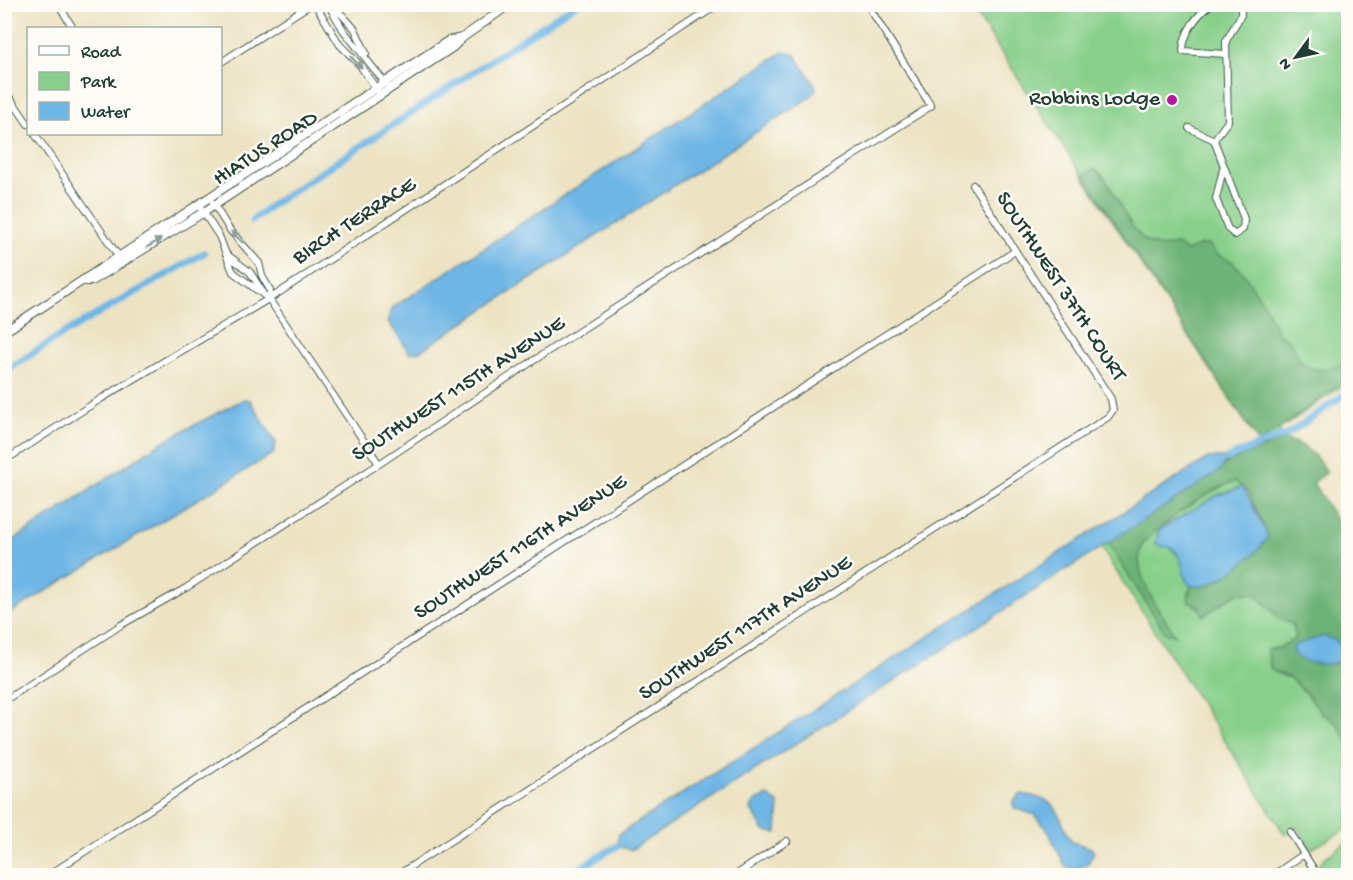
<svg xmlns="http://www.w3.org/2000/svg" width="1353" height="880" viewBox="0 0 1353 880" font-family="'Gochi Hand',sans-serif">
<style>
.green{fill:#87cf8a;stroke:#53865f;stroke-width:1.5}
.forest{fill:#6db276;stroke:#467855;stroke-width:1.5}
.water{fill:#6eb6e5;stroke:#467a8c;stroke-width:1.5}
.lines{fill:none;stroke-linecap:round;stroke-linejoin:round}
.canal{stroke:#6eb6e5;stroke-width:7}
.minor-casing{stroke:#3e5649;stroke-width:8}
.tertiary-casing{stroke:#3e5649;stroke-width:10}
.minor{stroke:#fff;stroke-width:6}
.tertiary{stroke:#fff;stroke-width:8}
.oneway{fill:#8f9e9a}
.poi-dot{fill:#b5179e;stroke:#fdfcf7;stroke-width:2}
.labels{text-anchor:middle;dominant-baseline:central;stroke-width:5;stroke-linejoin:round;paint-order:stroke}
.poi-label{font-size:22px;fill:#1f3d34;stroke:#fdfcf7;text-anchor:end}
.street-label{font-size:22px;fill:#1f3d34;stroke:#fdfcf7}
</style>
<rect width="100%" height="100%" fill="#fdfcf7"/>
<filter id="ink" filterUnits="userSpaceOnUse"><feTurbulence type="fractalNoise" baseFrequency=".0167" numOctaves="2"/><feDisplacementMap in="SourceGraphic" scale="12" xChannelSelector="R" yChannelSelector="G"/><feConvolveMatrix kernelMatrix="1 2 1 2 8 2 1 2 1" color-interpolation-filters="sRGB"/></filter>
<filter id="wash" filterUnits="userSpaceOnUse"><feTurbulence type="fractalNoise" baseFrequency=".008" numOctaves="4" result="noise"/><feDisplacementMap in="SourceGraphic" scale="24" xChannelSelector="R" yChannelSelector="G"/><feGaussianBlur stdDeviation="1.35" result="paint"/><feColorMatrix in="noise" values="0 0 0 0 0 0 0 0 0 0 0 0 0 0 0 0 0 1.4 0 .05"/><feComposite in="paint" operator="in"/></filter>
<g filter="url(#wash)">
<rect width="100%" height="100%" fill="#ede3c3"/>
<path class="green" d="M970,5H1348V382L1279,430L1348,539L1266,487L1227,476L1118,547L1174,635C1164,615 1146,596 1140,573C1138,564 1139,549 1145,541C1156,524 1214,489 1234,481L1243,487L1218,495L1159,530L1157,535C1164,546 1175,549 1181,560C1186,569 1183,580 1191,586L1188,594L1193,604L1203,611L1237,593H1255L1280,619L1293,625L1296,638C1287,645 1278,651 1267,649L1270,666L1276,673L1290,678L1307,694L1322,713L1337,724L1348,742V828L1311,849L1297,827L1285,835L1100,546L1220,471L1228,458L1259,443Z
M1348,841V875H1324L1318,867L1322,860Z"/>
<path class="forest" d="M1094,169C1117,176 1129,263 1176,244L1186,251L1201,245H1209L1216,254L1233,262L1244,274L1264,304L1278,333L1290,341L1301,362L1311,368L1322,370L1342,365L1348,368V378L1259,443L1084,175Z
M1285,439C1306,445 1315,454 1327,472L1313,483L1348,539V742L1337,724L1322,713L1307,694L1290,678L1271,670L1267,649L1279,648L1296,638L1293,625L1280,619L1255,593H1237L1203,616L1199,606L1188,602L1191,586C1218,591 1252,554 1268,536L1248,492L1234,481C1211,491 1191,504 1171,519C1163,526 1153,532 1146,540C1124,565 1161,613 1175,635L1166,634L1107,542L1229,462Z"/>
<path class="water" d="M783,52L794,54L815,85L816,90L809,98L420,351L410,353L388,321L392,308Z
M244,399L250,400L276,443L274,453L5,616V546L162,442Z
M1208,458H1228L1220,471L631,850L617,846L619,834Z
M1243,487L1268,536C1261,553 1207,595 1190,585C1182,581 1185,558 1173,549C1168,546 1161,547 1156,544L1159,530L1218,495Z
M1324,636L1337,641L1345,660C1328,666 1307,667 1293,653L1294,645Z
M1021,794C1063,800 1054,811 1072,842L1091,848L1094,852L1088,863L1077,870L1066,867L1047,829L1035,815L1014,808L1013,802Z
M768,796L779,804L777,833L764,831L751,809L755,801Z"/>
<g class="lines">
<path class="canal" d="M252,221L273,204L576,4
M4,372L61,335L204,253
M1265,443L1288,434L1348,392
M1228,458L1259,445
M566,876L617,846"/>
</g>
</g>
<g filter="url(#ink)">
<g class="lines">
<defs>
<path id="minor" d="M58,4L73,28
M315,4L340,45L359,64L377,90
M328,4L344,31L386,84
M332,4L355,29L366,53
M1211,4C1197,15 1183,33 1183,51L1225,54
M220,63L311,4
M4,89L28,124
M1189,128L1214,140
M35,134L121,260
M1223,169L1216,199L1228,229L1235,235L1243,229L1244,219L1214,140L1228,121L1226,41L1241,15V4
M213,203L229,229L259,263L262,276L270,290L269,299
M198,204L219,236L233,272L269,299L379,464
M226,254L250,272L262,291
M4,461L99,400L277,294L719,4
M4,701L121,625L186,588L379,464L545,353L931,106L867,4
M1290,832L1318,876
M47,876L1015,251
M396,876L1108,417L1113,410L1111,399L973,185
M734,876L787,841
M1272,876L1304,854"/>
<path id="tertiary" d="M85,281H92L204,212L453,47L462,38L510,4
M4,332L448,41L462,38"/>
</defs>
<use href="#minor" class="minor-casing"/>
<use href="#tertiary" class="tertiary-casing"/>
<use href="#minor" class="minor"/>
<use href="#tertiary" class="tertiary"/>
</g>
<defs><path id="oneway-solid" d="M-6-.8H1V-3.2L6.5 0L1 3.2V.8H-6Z" transform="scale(1.5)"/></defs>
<g class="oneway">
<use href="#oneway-solid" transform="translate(356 62) rotate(46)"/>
<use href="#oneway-solid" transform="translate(237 237) rotate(-136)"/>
<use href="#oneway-solid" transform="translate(154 243) rotate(-32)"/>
</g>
</g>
<circle class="poi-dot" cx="1172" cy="100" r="6"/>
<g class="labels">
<g class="poi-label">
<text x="1160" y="100">Robbins Lodge</text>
</g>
<g class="street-label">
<text transform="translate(266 149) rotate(-33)">HIATUS ROAD</text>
<text transform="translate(355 222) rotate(-33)">BIRCH TERRACE</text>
<text transform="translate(1060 287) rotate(57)">SOUTHWEST 37TH COURT</text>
<text transform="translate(459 390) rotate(-33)">SOUTHWEST 115TH AVENUE</text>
<text transform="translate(521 548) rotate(-33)">SOUTHWEST 116TH AVENUE</text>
<text transform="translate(746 629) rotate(-33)">SOUTHWEST 117TH AVENUE</text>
</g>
</g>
<rect width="1353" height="880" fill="none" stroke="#fdfcf7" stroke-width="24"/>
<rect x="27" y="27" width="195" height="108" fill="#fdfcf7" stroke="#a4b0a9" stroke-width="1.5"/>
<rect x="39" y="46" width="30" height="9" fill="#ffffff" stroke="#a4b0a9" stroke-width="1.5"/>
<text x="81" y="57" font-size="18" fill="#1f3d34">Road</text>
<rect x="39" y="72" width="30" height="18" fill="#87cf8a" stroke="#a4b0a9" stroke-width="1.5"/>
<text x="81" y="87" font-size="18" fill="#1f3d34">Park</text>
<rect x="39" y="102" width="30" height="18" fill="#6eb6e5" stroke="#a4b0a9" stroke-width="1.5"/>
<text x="81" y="117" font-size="18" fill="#1f3d34">Water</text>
<g transform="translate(1296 57) rotate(237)" stroke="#fdfcf7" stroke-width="4.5" paint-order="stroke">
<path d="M0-4.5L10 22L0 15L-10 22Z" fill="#1f3d34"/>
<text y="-9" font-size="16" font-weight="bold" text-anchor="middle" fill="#1f3d34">N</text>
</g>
</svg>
